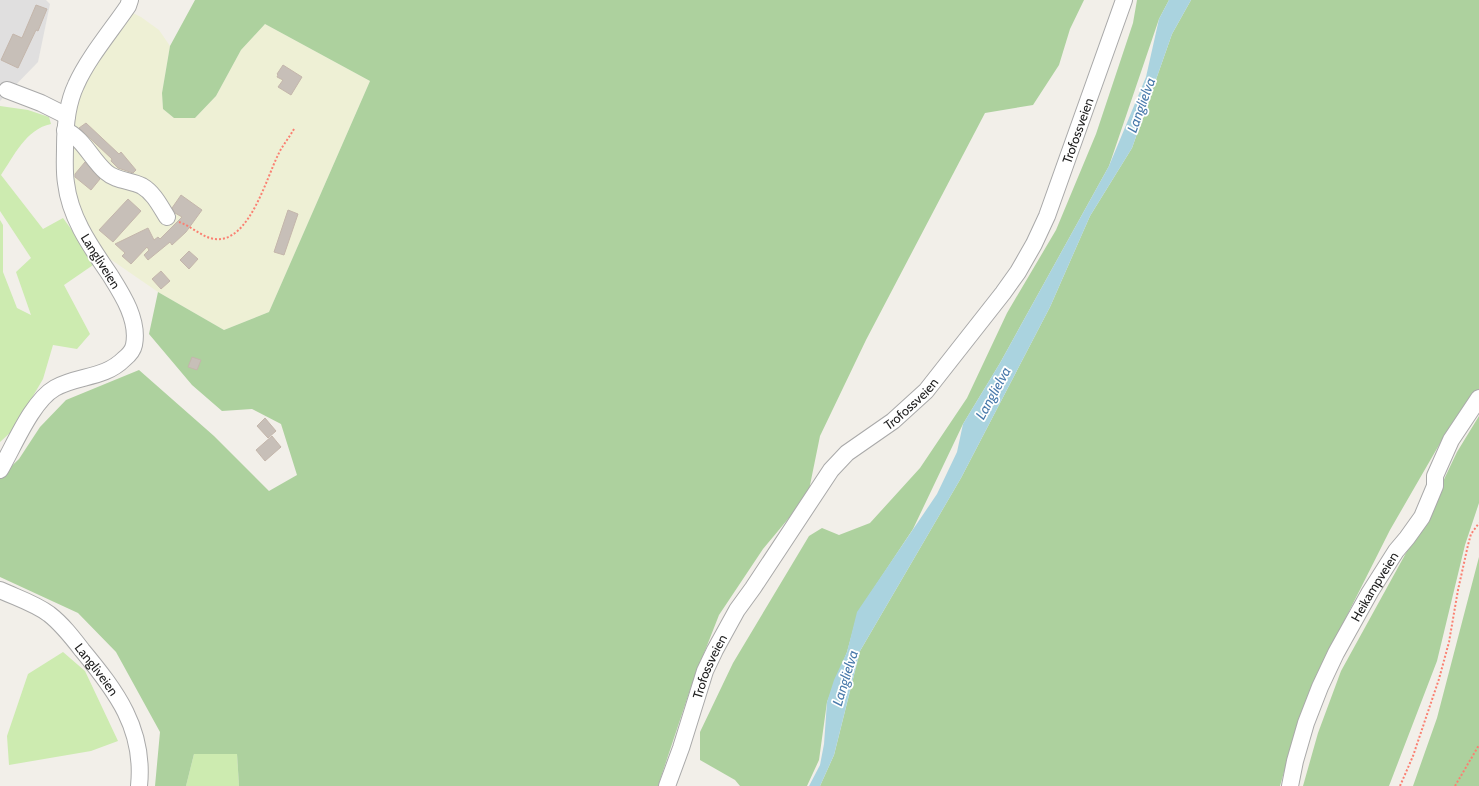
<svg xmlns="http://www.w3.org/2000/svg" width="1479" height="786" viewBox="0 0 1479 786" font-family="Cabin,sans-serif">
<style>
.residential{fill:#e0dfdf}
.farmland{fill:#eef0d5}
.grass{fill:#cdebb0}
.forest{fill:#add19e}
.water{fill:#aad3df}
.building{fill:#c7bfb8;stroke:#c4b6ab}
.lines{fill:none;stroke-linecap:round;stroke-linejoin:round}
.minor-casing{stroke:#a9a9a9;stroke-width:18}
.path{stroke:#fa8072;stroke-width:2;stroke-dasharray:2 2;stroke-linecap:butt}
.minor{stroke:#fff;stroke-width:16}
.labels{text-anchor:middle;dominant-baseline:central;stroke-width:3.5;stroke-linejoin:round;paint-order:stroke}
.street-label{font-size:13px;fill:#222;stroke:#fff}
.water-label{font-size:14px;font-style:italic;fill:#4a7aab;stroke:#fff}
</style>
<rect width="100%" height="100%" fill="#f2efe9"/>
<path class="residential" d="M0,0H46L50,4L38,62L0,101Z"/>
<path class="farmland" d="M131,12L141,17L159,30L170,46L162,93L163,109L174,118H195L216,96L241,50L265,24L370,81L269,312L224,330L158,292L97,250L86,230L69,177L75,96Z"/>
<path class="grass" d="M0,106L28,110L49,117L51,124C26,129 14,156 1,175L43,229L63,218L96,263L64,285L90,334L77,349L53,345L43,379L13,430L0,442V220L3,225V272L17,308L31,315L16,272L31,258L0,211Z
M63,652L85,671L118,741L91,751L9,765L7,736L28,674Z
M194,754H237L239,786H186Z"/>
<path class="forest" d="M195,0H1084L1070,29L1059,65L1033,105L985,113L866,340L820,436L808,495L763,549L719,615L692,684L658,786H239L237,754H194L186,786H155L160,732L116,652L78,613L0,577V477L19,459L40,427L66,400L139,370L214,436L269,491L297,475L281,424L252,409L222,411L192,385L149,334L158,292L224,330L269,312L370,81L265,24L241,50L216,96L195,118H174L163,109L162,93L170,46Z
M1137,0H1169L1159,19L1109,166L1000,363L963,424L913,529L858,612L847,652L827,702L819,760L807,786H740L735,780L700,760V732L733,663L809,536L822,528L839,535L870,523L920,468L967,398L1007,313L1056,230L1096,134L1133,23Z
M1191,0H1479V389L1450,426L1390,530L1322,665L1288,758L1280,786H820L834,755L860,651L961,478L1050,307L1090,216L1132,148L1172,34Z
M1479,416V503L1465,545L1437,661L1389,786H1303L1318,733L1341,671L1428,513L1457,452Z
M1479,557V786H1413L1437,718Z"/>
<path class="water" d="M1169,0H1191L1172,34L1132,148L1090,216L1050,307L961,478L860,651L834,755L820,786H809L820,765L824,744L827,702L834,680L847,652L857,612L937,494L957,452L963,424L1000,363L1109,166L1146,77L1159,19Z"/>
<path class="building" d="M36,5L47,9L38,31L36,30L18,68L1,60L13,34L22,38Z
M283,65L302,77L291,95L278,87L283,80L277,77L278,75L277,74Z
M86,123L119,154L121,152L136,170L133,173L118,168L111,161L112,159L79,128Z
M85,162L100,179L91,190L75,177V174Z
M181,195L202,210L186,232L172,245L170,242L148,260L144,255L149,250L147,247L131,264L122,256L125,253L115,244L148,228L154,240L158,237L160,239L182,217L175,213L172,208Z
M128,199L141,211L113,242L99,230Z
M288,210L298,214L284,255L274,252Z
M189,251L198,259L189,269L180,260Z
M161,271L170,281L161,289L152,279Z
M192,357L201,360L197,370L188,367Z
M265,418L276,431L268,438L257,426Z
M272,436L281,447L265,461L256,450Z"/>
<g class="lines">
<defs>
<g id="minor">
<path d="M7,90L41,103L67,116"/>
<path d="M65,130C84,139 91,159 106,172C116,181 131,180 142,186C154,193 160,206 167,217"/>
<path d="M0,470C14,446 32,401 55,388C78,375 104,379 124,359C129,355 133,350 134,345C139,320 122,294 110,275C91,247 70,218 66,183C64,171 65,159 65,147C65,125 67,104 76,85C88,58 111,31 128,6L130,0"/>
<path id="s1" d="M0,590C17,598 34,603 49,614C62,624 72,637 82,650C116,691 145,729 139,786"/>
<path id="s2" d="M667,786L681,748L705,671L715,650L737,610L753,588L831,470L847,453L893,421L926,391L1003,293L1018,272L1034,244L1047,216L1124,0"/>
<path id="s3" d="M1290,786L1295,761L1306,723L1320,687L1336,653L1370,592L1396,551L1407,538L1422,517L1435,486V476L1451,440L1479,398"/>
</g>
</defs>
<use href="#minor" class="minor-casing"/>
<path class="path" d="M179,222C191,226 203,238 215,239C249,243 266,179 278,155C282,146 289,138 294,129
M1400,786L1413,756L1439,679L1449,642L1458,590L1468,545L1471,534L1479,523
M1455,786L1479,745"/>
<use href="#minor" class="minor"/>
</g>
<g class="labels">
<g class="street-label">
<text stroke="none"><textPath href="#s2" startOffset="787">Trofossveien</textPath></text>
<text transform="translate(101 261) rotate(58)">Langliveien</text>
<text stroke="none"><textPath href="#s2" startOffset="463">Trofossveien</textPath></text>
<text stroke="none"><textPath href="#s3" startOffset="218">Heikampveien</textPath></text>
<text stroke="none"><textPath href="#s2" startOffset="127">Trofossveien</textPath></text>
<text stroke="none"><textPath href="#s1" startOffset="128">Langliveien</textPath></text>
</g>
<g class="water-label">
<text transform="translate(1141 105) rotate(-70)">Langlielva</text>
<text transform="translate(993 393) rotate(-61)">Langlielva</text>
<text transform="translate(845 678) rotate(-73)">Langlielva</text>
</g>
</g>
</svg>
